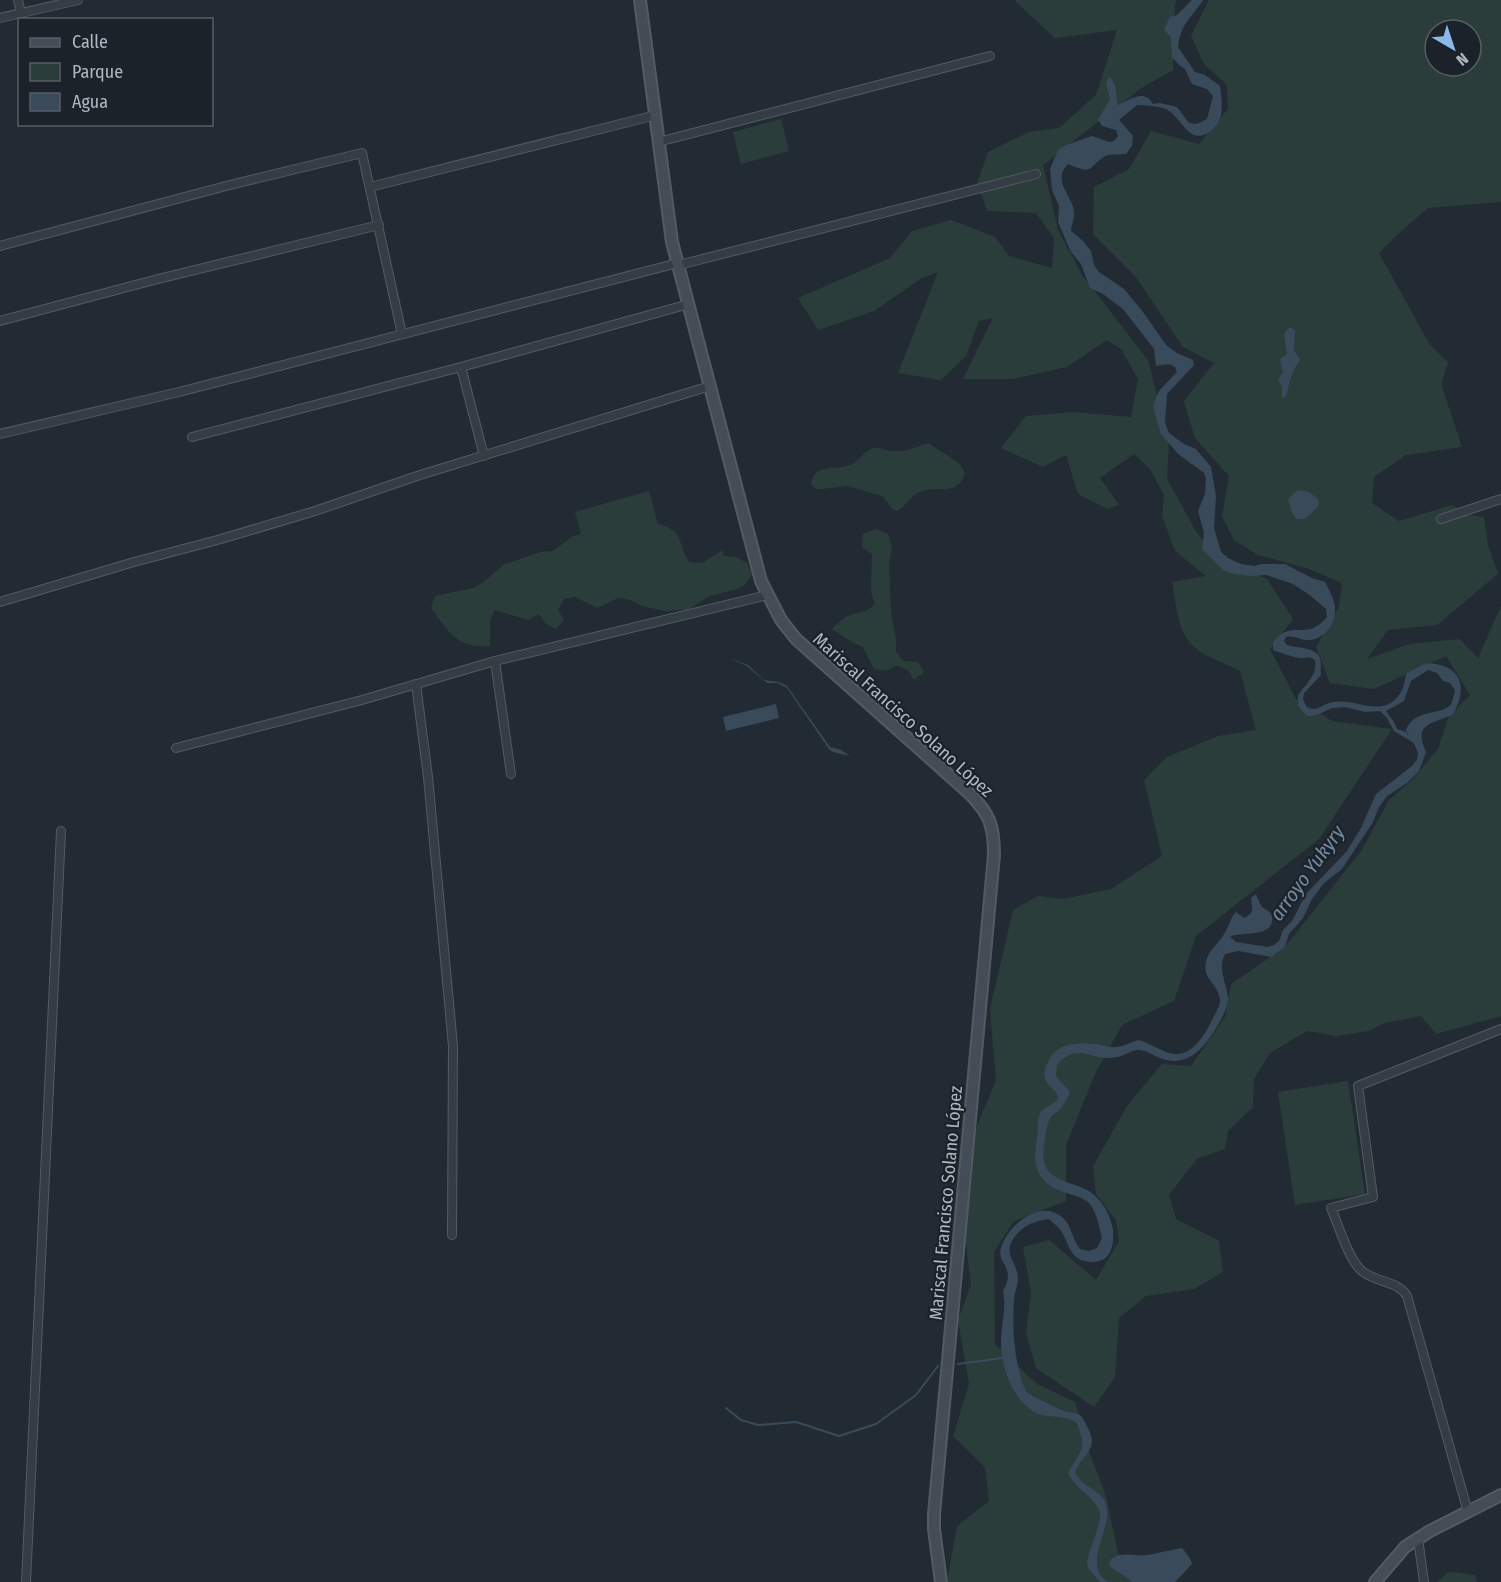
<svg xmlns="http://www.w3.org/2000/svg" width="1501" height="1582" viewBox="0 0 1501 1582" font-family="'Fira Sans Condensed',sans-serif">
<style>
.green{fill:#2b3d3b;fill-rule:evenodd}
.water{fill:#394a5b;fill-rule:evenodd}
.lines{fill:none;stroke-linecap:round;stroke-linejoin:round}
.stream{stroke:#394a5b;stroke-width:2}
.minor-casing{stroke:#535b62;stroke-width:10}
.secondary-casing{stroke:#535b62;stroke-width:14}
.minor{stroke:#353d44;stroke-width:8}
.secondary{stroke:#444c57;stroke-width:10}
.labels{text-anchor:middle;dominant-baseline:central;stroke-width:4.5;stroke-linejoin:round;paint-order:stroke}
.street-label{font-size:18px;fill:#b0b8c1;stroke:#1b2229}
.water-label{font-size:20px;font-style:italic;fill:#748aa1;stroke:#1b2229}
</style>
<rect width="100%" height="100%" fill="#222b33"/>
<path class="green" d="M1016,0H1177L1175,4L1173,70L1140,89L1043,165L1058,230L1082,275L1148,360L1169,442L1167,479L1197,533L1217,557L1267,579L1293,619L1270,649L1296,699L1332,721L1392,729L1319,839L1196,936L1174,1001L1122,1025L1095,1074L1066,1145V1201L1014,1221L994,1252L995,1344L1037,1384L1075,1402L1087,1446L1106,1496L1118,1553L1142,1582H947L957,1526L989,1501L985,1467L953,1436L969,1384L958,1320L971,1285L961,1201L970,1143L996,1080L990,1009L1013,910L1038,896L1063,899L1111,889L1162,856L1144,780L1167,757L1218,736L1256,730L1240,671C1225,663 1205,657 1193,646C1177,630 1176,603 1172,582L1206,576L1175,551L1162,516L1164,495L1150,469L1134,454L1100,478L1119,505L1107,509L1078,494L1066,455L1043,467L1001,448L1026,416L1073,412L1131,417L1138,379L1121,349L1107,340L1067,367L1013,379H963L993,318L979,321L966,356L941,380L898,373L938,272L922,278L874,311L818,330L798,298L890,258L912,231L951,220L995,237L1009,256L1052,268L1054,238L1036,213L987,211L977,183L988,152L1029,132L1059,128L1096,95L1117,30L1055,38L1016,2Z
M1209,0H1501V202L1428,208L1398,234L1379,253L1430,345L1448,362L1441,384L1462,447L1406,455L1374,477L1372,503L1399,521L1452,505L1471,515L1484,517L1488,545L1498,574L1437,625L1388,630L1367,659L1409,644L1460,639L1478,658L1501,606V1016L1436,1034L1421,1016L1384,1023L1369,1031L1337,1036L1307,1031L1270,1053L1254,1079L1253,1107L1228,1131L1225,1149L1197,1159L1169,1195L1176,1219L1219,1241L1223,1272L1194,1289L1146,1296L1119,1318L1115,1377L1094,1407L1036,1368L1026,1333L1031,1292L1023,1247L1049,1240L1096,1280L1119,1241L1116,1220L1096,1194L1093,1166L1127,1106L1162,1064L1191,1066L1225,1017L1231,984L1285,947L1362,850L1389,800L1412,780L1438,749L1449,716L1470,695L1446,656L1374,689L1330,683L1316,647L1339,607L1342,583L1309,569L1258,555L1234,540L1222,516L1229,476L1195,438L1184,401L1214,363L1183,347L1136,277L1093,234L1094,187L1129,169L1151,131L1199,144L1228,109L1227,85L1204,64L1191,36ZM1435,30H1471V66H1435Z
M781,119L789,151L741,164L733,132Z
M928,443L959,463L965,473C956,500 937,482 918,493C909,497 906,507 896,511L891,508L884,497L878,495L848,486L822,489H816L811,484C815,461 837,472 852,464C861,460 864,450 874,448C881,447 886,451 892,451C909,452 913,448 928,443Z
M649,491L658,524C685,531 677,543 689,562L702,563L723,550V556L736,557L747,563L752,575L745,585L734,590L710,596L689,609L665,611L642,606L631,600L618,598L597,608L575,597L564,599L558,610L564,620L556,629L546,624L539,614L529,620L494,610L490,622V646C456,648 450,633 431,608L435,596L473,588L484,582L503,565L541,552L553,551L573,536L581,534L575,512Z
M876,529L888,534L892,546L889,564L891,613L896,639V652L904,661L918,662L924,672L914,680L908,670L897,665L886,671L874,669L863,647L852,642L832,629C838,623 844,617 853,614C864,611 865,613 875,604L871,592L872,554L862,547L863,534Z
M1348,1081L1365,1194L1295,1205L1278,1092Z
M1453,1572L1475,1575L1477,1582H1437L1447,1573Z"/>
<path class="water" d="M1192,0H1203C1191,19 1181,23 1178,47L1195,72L1205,75L1220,86C1221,95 1223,106 1221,115C1218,128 1202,143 1189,132C1182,126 1176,114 1166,109C1158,106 1146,105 1137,105L1119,120L1133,136L1132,146L1126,154L1107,155C1086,167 1096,176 1068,164C1051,182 1073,195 1074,212C1075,219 1071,225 1071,231L1083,241L1091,251L1094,265L1099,272L1124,289L1143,312L1166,345L1177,353L1193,360L1194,365L1167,394L1165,423L1169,433L1184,444L1196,449L1211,467L1216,496L1214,528L1221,552L1228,558L1241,564L1254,566L1261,564H1285L1312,578L1325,582C1329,590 1335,600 1335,609C1336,624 1324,639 1310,640C1301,641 1295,635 1286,637L1284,641L1287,645C1295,648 1314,647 1319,656C1322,660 1320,670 1321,675L1304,693L1303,699L1307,708C1318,712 1324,703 1333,702C1358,698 1386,721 1402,690C1405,685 1404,679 1407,673C1413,670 1420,666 1424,664C1430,662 1438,664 1443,666C1467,674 1463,697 1453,714C1434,725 1412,721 1426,752L1419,771L1407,783L1387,796L1379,807L1373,822L1342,869L1324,883L1312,899L1303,918L1289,934L1285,947L1271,957L1238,951L1225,954C1217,969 1227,983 1228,999C1228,1007 1222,1018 1218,1025C1205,1047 1188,1069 1160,1058C1154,1056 1146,1050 1139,1050C1130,1050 1125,1056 1117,1057C1092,1063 1079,1040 1057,1065L1056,1076L1070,1092C1067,1099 1064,1106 1058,1111C1056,1113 1053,1114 1051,1117C1046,1123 1042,1153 1044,1162C1048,1180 1071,1182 1085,1189C1100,1196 1110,1213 1113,1229C1114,1239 1113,1253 1104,1259C1101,1261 1095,1262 1091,1262C1068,1261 1070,1242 1059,1228C1056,1225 1052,1222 1049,1219C1033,1221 1019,1227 1011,1243C1005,1255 1018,1265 1018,1278C1018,1285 1014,1293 1014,1301C1012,1331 1014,1363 1026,1392C1037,1399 1050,1404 1061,1410C1067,1413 1074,1412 1080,1415C1084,1419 1085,1423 1088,1428C1099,1450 1084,1452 1075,1472C1082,1489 1105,1489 1107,1509C1110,1532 1082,1566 1108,1582H1100L1088,1568L1087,1562C1090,1547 1098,1532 1100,1517C1102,1501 1075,1490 1068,1473L1082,1449V1439L1077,1423C1064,1413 1046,1420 1033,1411C1011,1396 1001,1367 1001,1342C1001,1324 1007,1308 1003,1291C1017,1267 996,1264 1001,1248C1007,1226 1040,1198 1062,1217C1072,1225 1072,1240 1080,1249L1089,1251L1097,1248L1102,1238C1099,1227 1097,1212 1089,1203C1082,1196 1073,1196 1064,1192C1034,1182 1033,1164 1037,1137C1041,1112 1032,1116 1057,1101L1058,1096C1055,1089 1047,1086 1045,1078C1043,1073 1046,1065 1049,1060C1057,1044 1077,1042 1094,1044C1101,1044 1109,1048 1117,1047C1124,1046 1132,1042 1139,1040C1149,1043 1158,1049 1169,1053C1188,1059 1202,1040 1210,1024C1213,1017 1221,1006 1220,999C1218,984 1202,979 1206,962C1208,951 1217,945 1223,936C1227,929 1230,922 1233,915L1236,912L1244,918C1255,913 1252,908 1251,898L1256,894C1258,898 1259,903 1262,907C1266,910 1271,911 1272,917C1275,939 1240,931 1230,937L1236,942L1268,947L1274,945L1279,941L1283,930L1292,921L1306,894L1347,851L1361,828L1376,794L1412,766L1417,760L1418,753L1414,743L1394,731L1387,718L1380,711L1365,712L1345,707L1332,708L1317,715L1307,716L1298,706V696C1305,684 1318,676 1315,660C1309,656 1307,658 1300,658C1292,657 1281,653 1273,650V643C1291,617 1306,643 1327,617L1326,609L1311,596L1293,584L1266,575L1250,576L1229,573L1223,570L1202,549L1204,533L1198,511L1205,494L1206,479L1204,473L1178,454L1161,434L1154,411L1153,405L1159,391L1177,372L1175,367L1169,364L1156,366L1154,349L1123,309L1103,294L1090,288L1081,264L1071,252L1058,222L1059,206L1052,190L1050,169L1058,150L1066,145L1092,136L1109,142L1114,141L1118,136L1116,130L1102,126L1098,120L1110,99L1106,84L1109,77C1118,84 1115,95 1118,105C1130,100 1144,88 1153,104L1160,103L1177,107L1189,123L1197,124L1207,119L1213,96L1207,89L1192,84L1185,69L1179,65L1172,57L1171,37L1164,30L1170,17L1177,15ZM1428,670L1437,673L1443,681L1450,683L1455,690C1454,694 1453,701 1451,704C1443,716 1414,708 1406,730L1409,737L1406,732L1397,729L1394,722L1386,711L1404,701L1411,681Z
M1289,327L1295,330L1294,350L1300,360C1295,366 1291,376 1289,384C1287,390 1289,393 1284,398H1282V386L1278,380L1283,372L1280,359L1287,354L1284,334Z
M1298,490L1309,492L1319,500L1318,507L1305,519H1297C1291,514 1290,507 1288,499Z
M728,658L748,665L764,680L779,682L787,686L830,747L841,750L850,756L833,752L829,749L787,688L778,683H767L747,666Z
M776,704L779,718L726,731L723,717Z
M1182,1548L1190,1558L1192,1564L1175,1582H1132C1125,1575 1117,1572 1109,1566L1110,1560C1122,1550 1134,1557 1148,1555C1159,1553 1170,1550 1182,1548Z"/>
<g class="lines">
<path class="stream" d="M958,1364L1003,1358
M726,1408L741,1420L758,1425L796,1422L839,1436L876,1424L916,1395L938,1366"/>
<defs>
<path id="minor" d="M18,0L21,13
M0,18L78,0
M658,142L990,56
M370,187L656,115
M0,246L226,186L362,153L402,334
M679,265L1036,174
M0,321L154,280L379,225
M461,367L484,456
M0,434L179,392L678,263
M192,437L461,367L689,304
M1441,519L1501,499
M0,602L134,562L221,539L315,511L420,475L710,386
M495,661L511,774
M416,684L428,777L453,1046L452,1235
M176,748L362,700L495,661L768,595
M1468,1512L1407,1296C1397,1280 1376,1283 1362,1271C1348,1259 1339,1226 1331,1208L1373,1197L1358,1086L1501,1029
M1418,1538L1424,1582
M26,1582L61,831"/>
<path id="secondary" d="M640,0L672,242L761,581L781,620L796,639L969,793C990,814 994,826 994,855L934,1514V1529L941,1582
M1375,1582L1405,1547L1430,1531L1501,1495"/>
</defs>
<use href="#minor" class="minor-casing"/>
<use href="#secondary" class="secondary-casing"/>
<use href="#minor" class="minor"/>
<use href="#secondary" class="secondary"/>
</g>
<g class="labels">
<g class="street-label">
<text transform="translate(903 715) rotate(42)">Mariscal Francisco Solano López</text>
<text transform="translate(946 1203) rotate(-85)">Mariscal Francisco Solano López</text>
</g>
<g class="water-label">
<text transform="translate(1307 873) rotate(-54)">arroyo Yukyry</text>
</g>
</g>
<rect x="18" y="18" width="195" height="108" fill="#1b2229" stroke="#575e66" stroke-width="1.5"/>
<rect x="30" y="38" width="30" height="9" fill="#444c57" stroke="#575e66" stroke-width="1.5"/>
<text x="72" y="48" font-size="18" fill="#b0b8c1">Calle</text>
<rect x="30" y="63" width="30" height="18" fill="#2b3d3b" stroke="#575e66" stroke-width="1.5"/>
<text x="72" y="78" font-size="18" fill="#b0b8c1">Parque</text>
<rect x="30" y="93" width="30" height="18" fill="#394a5b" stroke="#575e66" stroke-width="1.5"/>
<text x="72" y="108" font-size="18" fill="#b0b8c1">Agua</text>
<g transform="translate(1453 48) rotate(141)"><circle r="28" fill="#1b2229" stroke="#575e66" stroke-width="1.5"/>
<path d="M0-4.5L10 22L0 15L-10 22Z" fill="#8db7e9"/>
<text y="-9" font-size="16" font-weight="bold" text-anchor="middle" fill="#b0b8c1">N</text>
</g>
</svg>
